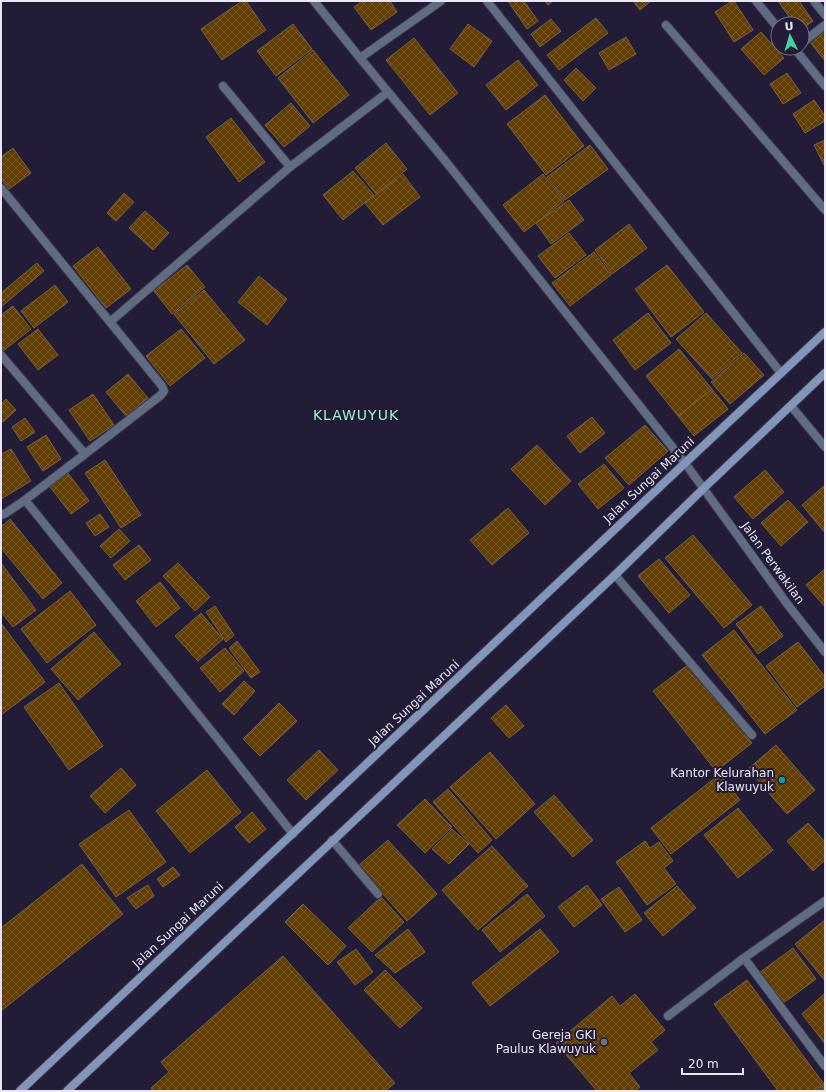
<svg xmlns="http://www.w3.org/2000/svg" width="826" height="1092" viewBox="0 0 826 1092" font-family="'DejaVu Sans',sans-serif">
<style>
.building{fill:url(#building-cross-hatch);stroke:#755f45}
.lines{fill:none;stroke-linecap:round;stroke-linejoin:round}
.lane-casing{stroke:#3e3851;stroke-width:10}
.street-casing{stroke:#3e3851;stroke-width:10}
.secondary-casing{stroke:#3e3851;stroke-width:10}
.lane{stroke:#5f6c82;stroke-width:8}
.street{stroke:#5f6c82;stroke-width:8}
.secondary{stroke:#8196b9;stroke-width:8}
.culture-dot{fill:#0f9aa8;stroke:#221c36;stroke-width:1.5}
.worship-dot{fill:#6b7280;stroke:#221c36;stroke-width:1.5}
.labels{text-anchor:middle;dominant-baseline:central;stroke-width:4;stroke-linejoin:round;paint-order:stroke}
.street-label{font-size:12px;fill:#e9e6f8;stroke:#221c36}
.poi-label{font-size:12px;fill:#e9e6f8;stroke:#221c36;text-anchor:end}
.quarter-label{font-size:14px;letter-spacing:1px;fill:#9df4ce;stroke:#221c36}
</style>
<defs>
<pattern id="building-cross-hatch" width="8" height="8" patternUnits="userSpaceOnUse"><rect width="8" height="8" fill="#623d00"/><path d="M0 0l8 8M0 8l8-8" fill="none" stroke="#785926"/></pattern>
</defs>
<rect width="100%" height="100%" fill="#221c36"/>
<path class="building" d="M242,1H246L266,30L222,60L201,29Z
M362,1H390L397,12L371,30L354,7Z
M508,1H524L538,21L527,29Z
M545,1H553L548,5Z
M633,1H651L640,10Z
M732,1H734L753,30L734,42L715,12Z
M778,1H799L813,21L802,29V24H794Z
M596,18L608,33L559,70L547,55Z
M551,19L561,31L540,47L531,34Z
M293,24L312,49L276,76L257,51Z
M468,24L492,41L474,67L450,49Z
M824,31L825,32V61L810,42Z
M761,32L784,58L764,75L741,49Z
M626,37L636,54L609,70L599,53Z
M414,38L458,93L430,115L386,60Z
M313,50L349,95L313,123L278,78Z
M518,60L538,85L506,110L486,85Z
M576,68L596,88L583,101L564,80Z
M787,73L801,93L783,104L770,84Z
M545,95L584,146L546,175L507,124Z
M814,100L825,116V121L805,133L793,114Z
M291,103L310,126L284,147L265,125Z
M231,118L265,162L239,182L206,137Z
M825,140V167L814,145Z
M386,143L407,169L376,194L355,168Z
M590,145L608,169L565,200L547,177Z
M13,148L31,173L9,189L1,179V157Z
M353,171L374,195L343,220L323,195Z
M403,174L420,197L383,225L365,203Z
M543,174L564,201L524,232L503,205Z
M124,193L134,202L116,221L107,213Z
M569,200L584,220L551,244L536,223Z
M145,211L169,233L153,250L129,228Z
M629,224L647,248L612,274L595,250Z
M569,233L586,255L555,278L538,256Z
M98,247L131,289L106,308L73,266Z
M594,252L611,275L570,306L552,283Z
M37,263L44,271L1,307V293Z
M187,265L205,287L172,314L154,291Z
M667,265L704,312L671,337L635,289Z
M259,276L287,299L267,325L238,302Z
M55,285L68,302L34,328L21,311Z
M204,290L245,340L214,364L174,314Z
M13,306L31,329L3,351L1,348V315Z
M648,313L671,343L635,370L613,340Z
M706,313L742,353L712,379L676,339Z
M38,329L58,355L38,370L18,344Z
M181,329L205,358L170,386L146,356Z
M679,349L712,389L678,416L646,376Z
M744,353L764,375L730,404L711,382Z
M128,374L148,398L126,416L106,392Z
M712,389L728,409L694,436L678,416Z
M93,394L114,425L90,441L69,410Z
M6,399L16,410L3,422L1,420V404Z
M592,417L605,433L580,453L567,436Z
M25,418L35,432L21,441L12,427Z
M645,425L668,451L629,485L605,458Z
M46,435L61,459L43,471L27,447Z
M537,445L571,481L545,505L511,469Z
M11,449L31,481L1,499V454Z
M105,460L141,515L121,528L85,473Z
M604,464L624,488L598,509L578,484Z
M765,470L784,492L753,519L734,497Z
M68,473L89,501L71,514L50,487Z
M825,485V533L802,505Z
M788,500L808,522L781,546L761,523Z
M508,508L529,533L492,565L470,540Z
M100,514L109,527L95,536L86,523Z
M10,519L62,583L43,599L1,548V527Z
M119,529L130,541L111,558L100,546Z
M693,535L752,605L724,628L665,558Z
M139,545L151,560L125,580L113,565Z
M659,559L690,595L669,613L638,576Z
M1,563L36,610L13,627L1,612Z
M178,563L210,597L195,611L163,576Z
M825,569V607L806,585Z
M160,582L180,608L156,627L136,601Z
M70,591L96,625L47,663L21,629Z
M215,606L234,635L226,642L206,612Z
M761,606L783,636L758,654L736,624Z
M201,613L223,639L198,661L175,636Z
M1,623L45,682L1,715Z
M734,630L797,710L765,734L702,655Z
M94,632L121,664L78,700L51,669Z
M237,641L260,672L251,678L229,648Z
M798,642L825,677V686L797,707L766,666Z
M225,648L244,671L220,692L200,668Z
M689,664L752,743L716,771L653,691Z
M244,681L255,691L234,715L222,704Z
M59,683L103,746L69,770L24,707Z
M279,703L297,721L260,756L243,739Z
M506,705L524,726L509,738L491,718Z
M776,745L815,790L787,814L748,769Z
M319,750L338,770L306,800L287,780Z
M490,752L535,804L496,839L450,787Z
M121,768L136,785L105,813L90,796Z
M207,770L241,812L190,853L156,811Z
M720,774L740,800L671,854L651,828Z
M448,789L492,840L478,853L433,802Z
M554,795L593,840L573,857L534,812Z
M425,799L452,827L425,853L397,825Z
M738,808L773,850L738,878L704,835Z
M129,810L166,862L116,897L79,844Z
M252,812L266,829L249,843L235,827Z
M808,823L825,842V860L813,871L787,841Z
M452,829L469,844L449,864L432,849Z
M388,840L437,894L407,921L358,866Z
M645,841L650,848L659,842L673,861L664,868L676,884L647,905L616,862Z
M492,846L528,886L478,930L442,890Z
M82,864L123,914L1,1011V928Z
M173,867L180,875L163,887L157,879Z
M148,885L154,896L136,909L127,898Z
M587,885L602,905L574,927L558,907Z
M677,886L696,908L663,936L644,913Z
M619,887L642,920L625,932L601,899Z
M527,894L545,916L500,952L482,930Z
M381,897L404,922L372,952L348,928Z
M303,904L346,946L328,965L285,922Z
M825,920V981L795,944Z
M408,929L425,952L395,973L375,955Z
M540,929L559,952L490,1006L472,983Z
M793,948L816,979L782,1004L759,973Z
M356,949L373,972L355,985L337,962Z
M283,956L395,1083L385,1091H153L151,1088L169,1072L161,1062Z
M385,970L422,1008L400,1028L364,990Z
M747,980L824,1084L813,1091H778L714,1004Z
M825,993V1044L802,1014Z
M635,994L665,1030L651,1042L658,1050L629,1073L640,1087L635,1091H597L556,1043L612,996L620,1006Z
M825,1084V1091H816Z"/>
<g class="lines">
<defs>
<path id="lane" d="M666,25L825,210
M615,575L752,735
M332,840L378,894"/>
<path id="street" d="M314,1L360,58L447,163L685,463L788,605L825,652
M487,1L781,373
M756,1L778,28
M814,1L825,15
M802,43L825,25
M794,48L825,86
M360,58L441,1
M223,86L290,167
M1,188L110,322
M1,355L85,454L25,500L6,513L1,515
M791,406L825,447
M85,454L161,395L164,391L162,386L110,322L290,167L388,92
M25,500L217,738L293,834
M744,958L825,1066
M668,1016L744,958L825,901"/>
<path id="secondary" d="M20,1091L685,463L825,332
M67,1091L615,575L704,488L825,373"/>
</defs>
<use href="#lane" class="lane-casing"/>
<use href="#street" class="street-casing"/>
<use href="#secondary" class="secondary-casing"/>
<use href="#lane" class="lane"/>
<use href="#street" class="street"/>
<use href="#secondary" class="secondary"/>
</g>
<circle class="culture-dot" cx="782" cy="780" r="4"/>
<circle class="worship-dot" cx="604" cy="1042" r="4"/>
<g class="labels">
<g class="street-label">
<text transform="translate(649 480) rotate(-43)">Jalan Sungai Maruni</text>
<text transform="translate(773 563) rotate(54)">Jalan Perwakilan</text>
<text transform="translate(414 703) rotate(-43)">Jalan Sungai Maruni</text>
<text transform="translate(178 925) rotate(-43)">Jalan Sungai Maruni</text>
</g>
<g class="poi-label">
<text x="774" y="773">Kantor Kelurahan<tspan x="774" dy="14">Klawuyuk</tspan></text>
<text x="596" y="1035">Gereja GKI<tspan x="596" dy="14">Paulus Klawuyuk</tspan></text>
</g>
<g class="quarter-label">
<text x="356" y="415">KLAWUYUK</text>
</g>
</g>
<rect width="826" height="1092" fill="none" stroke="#e9e6f8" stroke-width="4"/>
<g transform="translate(790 36) rotate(355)"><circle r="19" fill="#221c36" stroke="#726d84"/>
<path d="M0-3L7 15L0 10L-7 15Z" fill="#42d4a0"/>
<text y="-6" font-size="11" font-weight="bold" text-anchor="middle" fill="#e9e6f8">U</text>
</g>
<path d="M682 1068v6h61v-6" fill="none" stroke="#e9e6f8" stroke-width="2"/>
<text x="688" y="1068" font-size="12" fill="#e9e6f8" stroke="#221c36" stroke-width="3" paint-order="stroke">20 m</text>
</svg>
